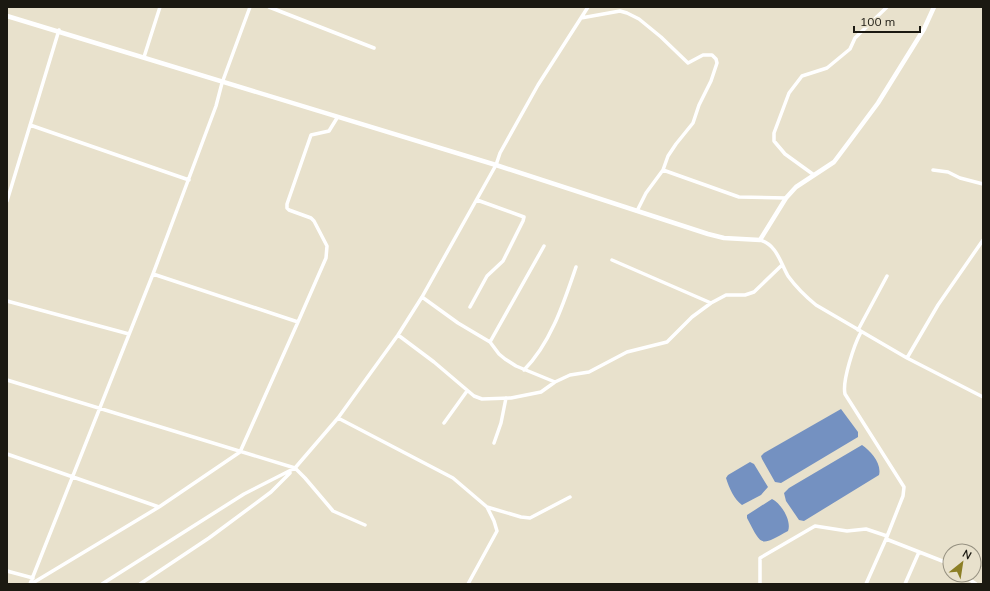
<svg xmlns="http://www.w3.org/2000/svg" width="990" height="591" viewBox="0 0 990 591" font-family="Mulish,sans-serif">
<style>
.water{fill:#7491c1}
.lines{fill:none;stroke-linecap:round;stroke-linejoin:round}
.minor{stroke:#fff;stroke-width:3.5}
.tertiary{stroke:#fff;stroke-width:4.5}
</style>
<rect width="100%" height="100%" fill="#e8e1cc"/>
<path class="water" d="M841,409L858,432V437L781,483L775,482L762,459L761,456L764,453Z
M862,445C871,451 882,464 879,475L804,521L799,520L786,501L784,493L789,488Z
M750,462L754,464L768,487L761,495L742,505C734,499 729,488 726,478L728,475Z
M772,499C781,503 792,521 788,531C759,547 762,546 747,518V515Z"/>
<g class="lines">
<path class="minor" d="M269,7L374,48
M581,18L620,11L627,13L639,19L661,37L688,63L703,55H712L716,59L717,63L711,81L699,105L693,123L676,144L668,156L663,170
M144,57L160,7
M30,125L189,180
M933,170L948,172L960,178L983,184
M814,175L785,154L774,141V133L789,93L802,76L827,68L850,49L855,38L887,7
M7,201L59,30
M637,211L646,193L663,170L739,197L786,198
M760,240C777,245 780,262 788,276C796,287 805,296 816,305L907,358L983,397
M612,260L711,303
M422,297L458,323L490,342L499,354L505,359L516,366L555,382
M7,301L129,334
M470,307L487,276L503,261L523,221L524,217L477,200
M298,322L326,258L327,246L314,221L311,218L289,210L287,208V204L311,135L329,131L337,118
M858,330L887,276
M861,332C854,345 842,381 845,394L904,487L903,496L886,539L950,564
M398,335L434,362L474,396L482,399L511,398L541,392L555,382L570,375L589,372L627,352L667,342L692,317L711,303L726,295H745L754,292L782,265
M490,342L544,246
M907,358L938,305L983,240
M524,370C551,343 564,302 576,267
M7,380L295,468L305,478L333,511L365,525
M338,418L453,478L487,507L494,521L497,531L468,584
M444,423L467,391
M494,443L501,423L506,398
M7,454L159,507
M487,507L521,517L530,518L570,497
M7,571L33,578
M963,575L976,584
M30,584L153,274L216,106L222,83L250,7
M31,584L159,507L240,452L298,322L153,274
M102,584L244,494L295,468L338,418L398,335L422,297L496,165L500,153L538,85L588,7
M140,584L209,538L271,492L290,473
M760,584V558L815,526L847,531L866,529L887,536
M866,584L886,539
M905,584L919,552"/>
<path class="tertiary" d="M7,16L496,165L708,234L724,238L760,240L786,198L796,187L834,162L852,138L878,103L924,29L934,7"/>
</g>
<rect width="990" height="591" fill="none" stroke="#1b1911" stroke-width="16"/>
<g transform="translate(962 563) rotate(30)"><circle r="19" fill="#e8e1cc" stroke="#969181"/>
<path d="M0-3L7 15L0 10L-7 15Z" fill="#8c7f26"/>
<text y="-6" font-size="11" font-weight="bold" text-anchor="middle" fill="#1b1911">N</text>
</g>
<path d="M854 26v6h66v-6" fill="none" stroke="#1b1911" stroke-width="2"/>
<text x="860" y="26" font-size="12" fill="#1b1911" stroke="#e8e1cc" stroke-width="3" paint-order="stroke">100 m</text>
</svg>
